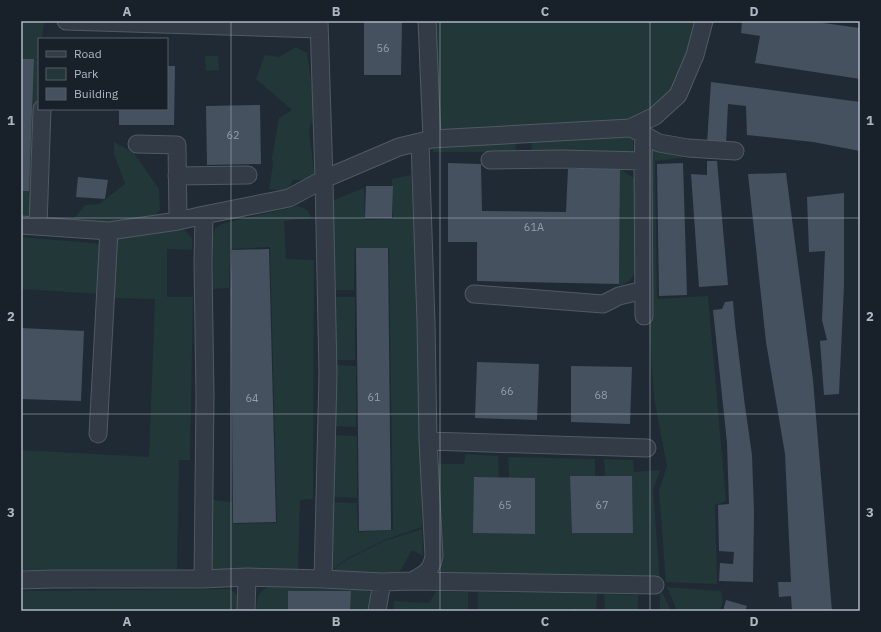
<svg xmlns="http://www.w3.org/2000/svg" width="881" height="632" viewBox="0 0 881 632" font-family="'IBM Plex Sans',sans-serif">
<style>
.green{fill:#223737}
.building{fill:#45515f}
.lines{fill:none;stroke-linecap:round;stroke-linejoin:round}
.minor-casing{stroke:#505a64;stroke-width:19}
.minor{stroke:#333c46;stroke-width:17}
.grid{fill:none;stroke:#adb7c3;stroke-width:1;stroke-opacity:0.55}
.labels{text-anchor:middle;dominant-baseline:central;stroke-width:3;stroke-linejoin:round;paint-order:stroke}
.number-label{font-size:11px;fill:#939eaa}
.neatline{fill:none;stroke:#adb7c3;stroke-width:1.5}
.grid-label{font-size:13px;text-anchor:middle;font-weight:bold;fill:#adb7c3}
</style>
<rect width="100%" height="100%" fill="#1f2a35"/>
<path class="green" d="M21,21H44L42,39H39V106L33,221L21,220Z
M429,21H702L677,94L629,126L433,138Z
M296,47L307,53L315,107L309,131L314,171V179L293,180L287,191L269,189L273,165L272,157L279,118L292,110L256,79L265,55L279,57Z
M205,56H218L219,70L206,71Z
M633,135V157L532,154L531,138Z
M515,138L516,152H433V142Z
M114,142L134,153L159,189L160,210L150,220L88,223L71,222L85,205L99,204L125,184L114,154Z
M655,147L682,150V158L655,161L657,299L708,296L726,501L715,505L717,584L666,582L659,491L667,466L654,398L649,324L648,156Z
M620,169L637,180L639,268L629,281L620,286L619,284Z
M411,175L418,328L422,527L384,540L346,559L331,571L330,502L357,503L358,532L393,530L389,248H355L354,290H334V200L364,188L365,220L393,219L392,179Z
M298,206L307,210L312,218L284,221L286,259L314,260L313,499L300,500L298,571H211L212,500L232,502L233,524L277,523L270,247L230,249L229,288L212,289L213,235L215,229L221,224Z
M184,230L192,238V250L167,249V297H193L190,460H179L177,569L21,570V450L149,457L155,299L114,298L117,239Z
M21,237L104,244L101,294L21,289Z
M334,297H355V360H334Z
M335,365L356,366V427L334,426Z
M333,435L357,436V498L331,497Z
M465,454L498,456L499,477H474V533H535V478H509L508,457L595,459V476L633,533L632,476H605L604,459L633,460L634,472L660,470L653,490L660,583L441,580L436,464H464Z
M422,529L423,556L412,550L399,573H366L331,572L346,560L384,541Z
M268,587L366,590L369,592L372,595L370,611H256C257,599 256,594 268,587Z
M667,587L721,591L723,601L720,611H677Z
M660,588L671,611H660Z
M230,589C240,596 239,600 238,611H21V591Z
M436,591L468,592V611H393L394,601L429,603Z
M478,592L597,593L596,610L571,609V611H478Z
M604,594L638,595V611L605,610Z"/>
<path class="building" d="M364,21H402L401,75H364Z
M742,21H809L860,28V79L755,63L760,36L741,33Z
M21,59H34L29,191H21Z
M167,66H175L174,125H119V109H167Z
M711,82L860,102V151L813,142L747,135L746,106L728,104L726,144L707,143Z
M260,105L261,164L207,165L206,106Z
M707,161H717L728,285L699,287L691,174L707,175Z
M448,163L481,164L482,211L566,212L568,169H620L619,284L477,281V242H448Z
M683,163L687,295L659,296L657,164Z
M786,173L813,380L832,611H792L791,596L779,597L778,582H791L785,454L766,342L748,174Z
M78,177L108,180L105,199L76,197Z
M366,186H393L392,218H365Z
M844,193V285L839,394L824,395L820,341L827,340L822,320L825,251L809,252L807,197Z
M356,248H388L391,530L359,531Z
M269,249L276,522L233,523L231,290L232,250Z
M733,301L735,324L745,406L752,455L754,512L753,582L719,581L720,563L733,564L734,552L719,551L718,505L729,504L727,443L713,310L722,309L725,302Z
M21,328L84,331L81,401L21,399Z
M477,362L539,364L537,420L475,418Z
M571,366L632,367L630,424L571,422Z
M570,476H632L633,533H572Z
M474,477L535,478V534L473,533Z
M288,591H351L350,611H288Z
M726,600L747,606L745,611H723Z
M571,609L583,610V611H571Z"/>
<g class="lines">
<defs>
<path id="minor" d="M66,21L319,29
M319,21L324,179L328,374L323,579
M427,21L432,139
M635,130L659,143L688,148L735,151
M137,144L177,145L178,221
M490,160L562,159L643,161
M177,176L248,175
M204,215L203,263L205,396L203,579L247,577L246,611
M21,225L109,231L178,221L204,215L289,198L324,179L399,147L432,139L630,128L655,116L678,95L695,55L704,21
M38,226L42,109
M474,294L603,304L619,296L644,290
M644,316L643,161L644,135
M98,434L109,231
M428,441L647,448
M247,577L323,579L382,582L412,581L655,585
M21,580L54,579H203
M412,581C425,574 431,572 434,556L428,441L426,323L420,142
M377,611L382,582"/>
</defs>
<use href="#minor" class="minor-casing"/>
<use href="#minor" class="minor"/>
</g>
<path class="grid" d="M231,21V611M440,21V611M650,21V611M21,218H860M21,414H860"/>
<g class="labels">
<g class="number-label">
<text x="383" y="48">56</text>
<text x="233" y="135">62</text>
<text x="534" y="227">61А</text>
<text x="507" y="391">66</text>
<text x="601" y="395">68</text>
<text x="374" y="397">61</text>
<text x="252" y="398">64</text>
<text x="505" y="505">65</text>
<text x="602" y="505">67</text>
</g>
</g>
<rect width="881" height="632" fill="none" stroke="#18212a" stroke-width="44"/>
<rect x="38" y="38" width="130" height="72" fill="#18212a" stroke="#545d67"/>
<rect x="46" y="51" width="20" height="6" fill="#333c46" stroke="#545d67"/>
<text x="74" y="58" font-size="12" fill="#adb7c3">Road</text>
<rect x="46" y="68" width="20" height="12" fill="#223737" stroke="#545d67"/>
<text x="74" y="78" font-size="12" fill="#adb7c3">Park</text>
<rect x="46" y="88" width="20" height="12" fill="#45515f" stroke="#545d67"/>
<text x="74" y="98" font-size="12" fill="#adb7c3">Building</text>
<rect x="22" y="22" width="837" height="588" class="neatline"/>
<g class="grid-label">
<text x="127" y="16">A</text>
<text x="336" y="16">B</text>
<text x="545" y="16">C</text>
<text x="754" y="16">D</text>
<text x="11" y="125">1</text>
<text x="870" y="125">1</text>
<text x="11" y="321">2</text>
<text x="870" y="321">2</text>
<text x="11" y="517">3</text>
<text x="870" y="517">3</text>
<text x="127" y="626">A</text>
<text x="336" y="626">B</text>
<text x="545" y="626">C</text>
<text x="754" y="626">D</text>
</g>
</svg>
